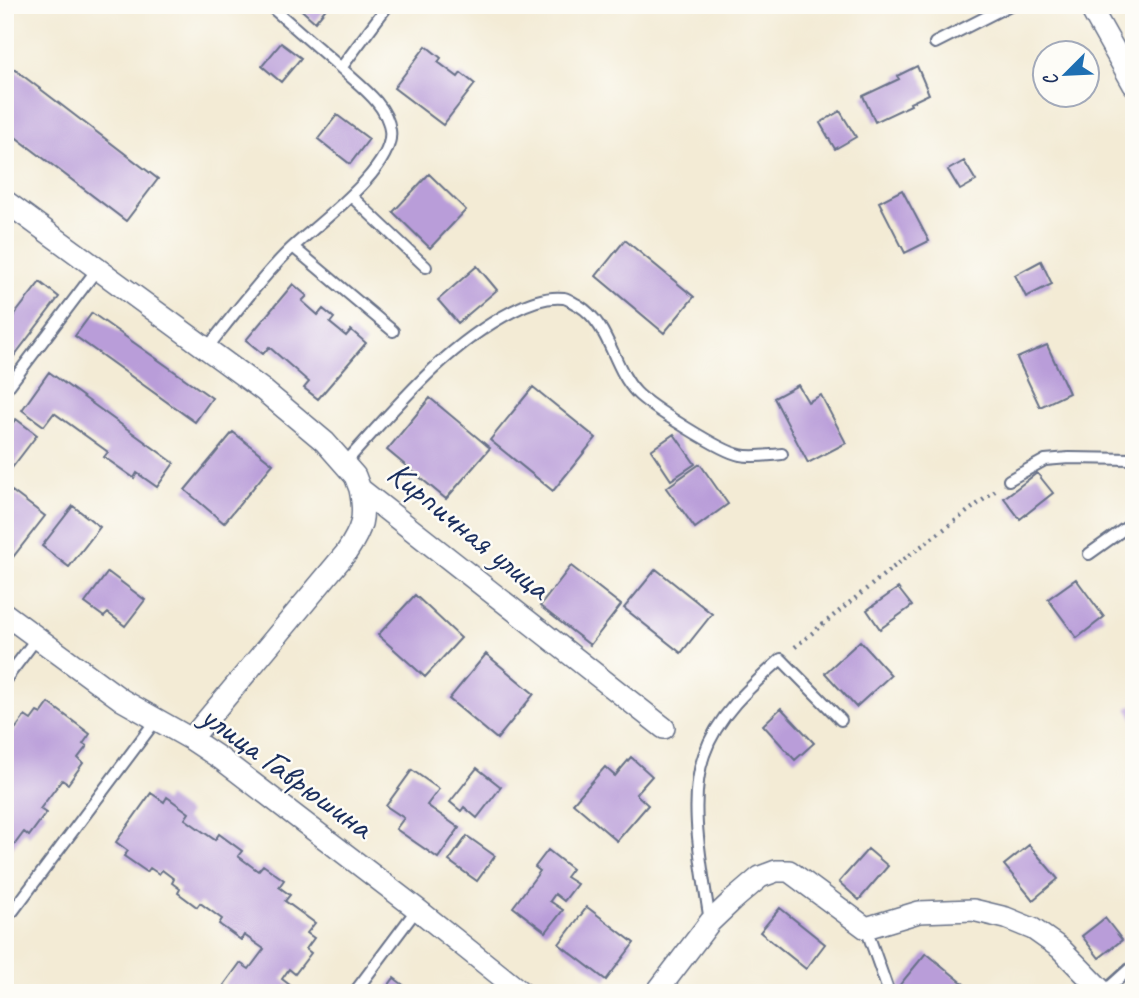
<svg xmlns="http://www.w3.org/2000/svg" width="1139" height="998" viewBox="0 0 1139 998" font-family="Caveat,sans-serif">
<style>
.building{fill:#b99dd9}
.lines{fill:none;stroke-linecap:round;stroke-linejoin:round}
.service-casing{stroke:#677188;stroke-width:14}
.minor-casing{stroke:#677188;stroke-width:24}
.path{stroke:#677188;stroke-width:4.5;stroke-dasharray:2 5;stroke-linecap:butt}
.service{stroke:#fff;stroke-width:10}
.minor{stroke:#fff;stroke-width:21}
.labels{text-anchor:middle;dominant-baseline:central;stroke-width:5;stroke-linejoin:round;paint-order:stroke}
.street-label{font-size:35px;fill:#1b2f5e;stroke:#fdfcf7}
</style>
<rect width="100%" height="100%" fill="#fdfcf7"/>
<filter id="ink" filterUnits="userSpaceOnUse"><feTurbulence type="fractalNoise" baseFrequency=".0143" numOctaves="2"/><feDisplacementMap in="SourceGraphic" scale="14" xChannelSelector="R" yChannelSelector="G"/><feConvolveMatrix kernelMatrix="1 2 1 2 8 2 1 2 1" color-interpolation-filters="sRGB"/></filter>
<filter id="wash" filterUnits="userSpaceOnUse"><feTurbulence type="fractalNoise" baseFrequency=".00686" numOctaves="4" result="noise"/><feDisplacementMap in="SourceGraphic" scale="28" xChannelSelector="R" yChannelSelector="G"/><feGaussianBlur stdDeviation="1.57" result="paint"/><feColorMatrix in="noise" values="0 0 0 0 0 0 0 0 0 0 0 0 0 0 0 0 0 1.4 0 .05"/><feComposite in="paint" operator="in"/></filter>
<g filter="url(#wash)">
<rect width="100%" height="100%" fill="#f3ebd5"/>
<g id="blocks">
<path class="building" d="M296,5H329L315,22Z
M281,43L301,58L281,82L262,66Z
M426,46L441,58L438,62L458,77L461,73L475,84L443,125L394,88Z
M5,62L158,179L126,221L5,129Z
M917,66L929,94L910,103L911,105L875,122L863,96L899,79L897,76Z
M840,111L856,137L835,149L820,123Z
M337,115L369,139L350,164L318,139Z
M964,161L976,181L960,190L948,170Z
M429,174L466,210L430,248L393,212Z
M902,190L929,241L905,253L879,202Z
M625,240L694,297L664,333L596,276Z
M1041,261L1052,284L1026,297L1015,275Z
M477,266L497,290L458,323L438,300Z
M40,282L59,297L5,368V327Z
M293,284L307,296L302,301L318,315L323,309L334,318L330,323L346,336L351,330L366,343L318,399L304,388L309,382L269,347L263,354L246,340Z
M92,313L212,398L195,422L75,336Z
M1047,345L1069,393L1040,407L1017,358Z
M49,372L174,463L157,487L137,473L134,478L104,457L108,452L54,413L44,426L22,410Z
M798,385L808,402L821,395L846,443L808,463L774,398Z
M533,387L596,438L553,491L490,440Z
M430,398L490,448L446,499L387,450Z
M16,419L37,435L5,477V432Z
M233,432L273,464L224,523L185,490Z
M674,434L695,464L671,480L651,450Z
M700,464L728,504L695,528L666,488Z
M1037,473L1053,493L1020,519L1004,498Z
M12,491L45,516L13,557L5,551V499Z
M73,506L100,527L69,567L42,546Z
M571,566L621,605L590,645L540,606Z
M656,569L712,614L681,653L624,608Z
M108,572L145,600L125,626L108,613L104,617L85,603Z
M1076,579L1104,617L1077,638L1048,599Z
M898,588L912,606L880,629L867,610Z
M415,595L461,638L425,677L378,635Z
M860,641L891,675L856,707L825,673Z
M486,654L534,694L497,739L449,699Z
M49,703L90,734L83,744L87,746L78,758L83,763L68,784L62,780L40,809L46,813L29,836L24,832L9,852L5,848V754L13,744L7,740L25,716L31,720L37,712L41,714Z
M1134,705V720L1127,708Z
M781,708L814,743L795,760L763,725Z
M631,757L652,776L636,794L648,805L617,841L573,803L605,767L615,776Z
M477,768L501,787L477,818L464,807L461,811L450,802Z
M412,770L439,789L427,805L459,828L438,858L396,829L404,818L386,806Z
M151,793L164,802L167,797L189,813L185,819L215,840L219,834L242,851L238,856L258,871L263,865L284,880L279,887L290,895L285,901L315,923L307,933L314,938L306,949L311,953L295,974L289,969L282,979L295,989L292,993H225L228,988L224,985L240,963L249,969L264,949L244,935L241,940L219,924L222,919L200,903L197,907L178,893L180,889L172,883L174,879L162,870L159,874L150,868L147,872L124,856L128,851L116,842Z
M467,836L495,856L477,881L449,861Z
M1029,845L1058,879L1033,900L1004,865Z
M868,849L888,866L859,900L839,882Z
M548,850L572,869L566,877L577,884L564,901L555,894L550,901L563,910L546,932L513,907L540,871L535,867Z
M587,907L634,943L606,980L559,944Z
M780,908L825,944L806,969L760,932Z
M1105,918L1122,940L1099,958L1082,936Z
M926,953L975,993H906L898,987Z
M394,978L414,993H383Z"/>
</g>
</g>
<g filter="url(#ink)">
<use href="#blocks" fill-opacity="0" stroke="#677188" stroke-width="2"/>
<g class="lines">
<defs>
<path id="service" d="M269,5L341,68
M935,43L1010,5
M351,196L426,267
M293,247L393,331
M207,348C227,323 247,297 268,273C276,264 285,254 294,246C320,222 396,167 390,130C387,104 359,85 341,68L388,5
M5,391L98,268
M345,463C396,407 445,346 513,311C528,303 547,296 564,298C569,299 573,303 578,305C610,324 612,366 636,392C649,406 722,452 740,455C753,458 768,455 782,454
M1009,480L1045,460L1069,458L1134,459
M1089,554L1134,522
M5,680L36,639
M5,918L13,911L156,720
M710,922C703,872 687,803 704,755C717,716 751,686 781,659L841,720
M866,928L889,993
M1104,992L1134,965
M354,993L417,909"/>
<path id="minor" d="M1089,5L1134,85
M5,201L263,390L325,442L355,476L360,489L664,728
M5,614L122,700L191,739L221,759L417,909L522,993
M191,739L346,553C362,529 366,518 360,489
M656,993L710,922L732,901L760,877L776,871H789L866,928L919,912L973,910L1006,918L1033,929L1060,948L1104,993"/>
</defs>
<use href="#service" class="service-casing"/>
<use href="#minor" class="minor-casing"/>
<path class="path" d="M795,647L891,569L995,491"/>
<use href="#service" class="service"/>
<use href="#minor" class="minor"/>
</g>
</g>
<g class="labels">
<g class="street-label">
<text transform="translate(469 530) rotate(39)">Кирпичная улица</text>
<text transform="translate(287 771) rotate(36)">улица Гаврюшина</text>
</g>
</g>
<rect width="1139" height="998" fill="none" stroke="#fdfcf7" stroke-width="28"/>
<g transform="translate(1066 74) rotate(246)"><circle r="33" fill="#fdfcf7" stroke="#a3aaba" stroke-width="2"/>
<path d="M0-5L12 26L0 18L-12 26Z" fill="#1f6fb2"/>
<text y="-10" font-size="19" font-weight="bold" text-anchor="middle" fill="#1b2f5e">С</text>
</g>
</svg>
